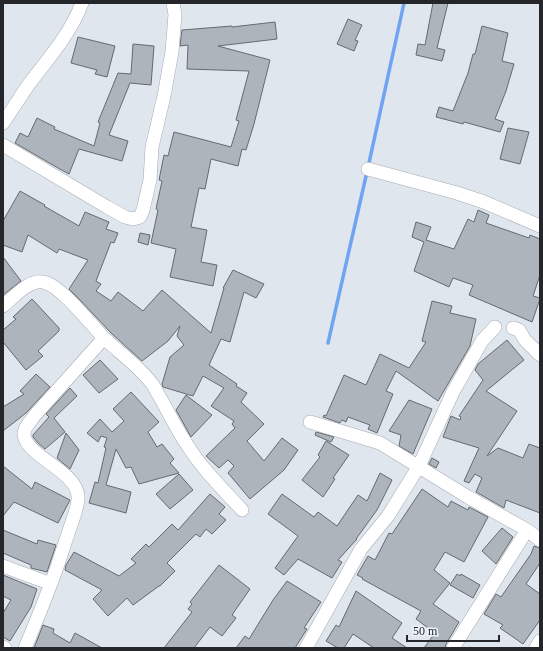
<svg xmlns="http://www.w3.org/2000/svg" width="543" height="651" viewBox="0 0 543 651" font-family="Georgia,serif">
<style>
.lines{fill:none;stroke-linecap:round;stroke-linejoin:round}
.stream{stroke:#70a4f3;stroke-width:3.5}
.building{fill:#aeb4bc;stroke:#656a71}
.street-casing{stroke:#a5abb3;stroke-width:14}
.street{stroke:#fff;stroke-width:13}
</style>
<rect width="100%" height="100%" fill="#e0e6ee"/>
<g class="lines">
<path class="stream" d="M328,343L369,163L404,3"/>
</g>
<path class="building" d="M433,3H448L437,48L445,50L442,61L416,55L418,44L425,45Z
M348,19L362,25L355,40L358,41L354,51L337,44Z
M275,22L277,39L218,46L270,60L254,124L246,150L242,149L238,166L211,159L205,189L199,188L191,227L207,230L201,262L217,265L213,286L170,277L176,249L151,243L158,210L156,209L162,181L159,180L164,155L168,156L174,132L231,147L239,121L236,120L249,71L187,69L188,45L180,46L182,30L232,26V27Z
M482,26L508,33L502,61L514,64L506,91L495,119L504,122L500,132L464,122L463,124L436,117L439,107L453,111L468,73L473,54H475Z
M78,37L115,46L107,77L95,74L97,70L71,63Z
M133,44L154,46L151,85L130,83L109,135L128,141L122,161L79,149L69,174L58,168L15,143L20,133L28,137L37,118L55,127L54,129L94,146L100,123L98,122L118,73L131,74Z
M508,128L529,132L520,164L500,159Z
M20,191L45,205L44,206L79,226L85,212L109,222L106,229L118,233L114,243L111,242L96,281L101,284L96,291L111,301L118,292L143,311L162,290L211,333L224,288H223L233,270L264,284L256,298L244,292L230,342L221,339L209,365L237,384L236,386L247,393L241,402L264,424L247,441L264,461L282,438L298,450L284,470L250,499L228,473L234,466L228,460L219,468L206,456L235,428L232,424L234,421L211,406L224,388L203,376L193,396L163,387L162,384L170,357L184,345L177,336L180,326L168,341L142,361L111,333L81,301L69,289L88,260L59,249L57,253L28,235L22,252L3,245V221Z
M478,210L489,215L486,223L529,238L530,235L540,239V275L533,296L540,298V299L532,322L469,295L473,285L453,278L449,287L414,271L424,242L412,237L416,222L431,227L426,240L454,249L468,219L474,222Z
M140,233L150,235L148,245L138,242Z
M3,257L21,281L3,295Z
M32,299L59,328V331L38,351L43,356L26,370L3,342V330L16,319L13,317Z
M432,301L452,306L450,313L476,319L470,346L438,401L396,371L386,391L393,394L377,433L368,429L370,425L348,417L346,422L342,420L340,423L323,417L324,415L326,416L344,375L366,385L380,354L409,368L426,342L422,341Z
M507,340L524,360L486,391L517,411L487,456L498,448L523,458L529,444L540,448V513L506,500L504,508L476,492L482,478L475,474L469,483L464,481L479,448L443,437L451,416L460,420L461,417L459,416L483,380L475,370L478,364Z
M100,360L118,379L99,393L83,375Z
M36,374L50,387L26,413L3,431V407L24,394L20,391Z
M70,388L77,396L54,418L65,432L45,449L38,443L33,437V435L49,417L46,414Z
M131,392L159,422L148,432L157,447L162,444L174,459L170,463L179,473L139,484L131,467L126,468L116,449L106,485L131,492L126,513L89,503L95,482L98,483L106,448L104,447L107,438L101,436L98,442L87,433L100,419L112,432L124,421L113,409Z
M186,395L212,415L191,437L176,410Z
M409,400L432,409L413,454L399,446L401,435L389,431Z
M316,432L334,437L331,442L315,435Z
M66,433L79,450L70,469L57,458Z
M326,441L349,455L333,478L335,479L323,497L302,480L320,457L318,455Z
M432,458L439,462L436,468L429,464Z
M3,466L32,489L35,482L70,500L58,523L14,502L3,516Z
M380,473L392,480L377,510L356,539H357L338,560L342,562L332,578L298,559L284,575L275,568L298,536L268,514L282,494L314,517L318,512L337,526L358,495L367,501Z
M179,474L193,490L170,509L156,494Z
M422,489L448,507L451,501L468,510L469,507L488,517L464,562L445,552L434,570L450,583L433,604L459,622L446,644L445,648H424L435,633L416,619L421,611L362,579L363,578L357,575L368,556L375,560L389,533L392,534Z
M210,494L225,507L219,514L226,520L212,534L206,529L200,537L196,534L167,563L175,571L160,586H159L133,605L127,598L108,616L93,599L102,590L65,570L66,565L74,552L119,576L136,563L131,559L146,544L149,547L172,524L178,530Z
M502,528L513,537L496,564L482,551Z
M3,530L37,544L38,540L56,545L47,572L31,568V565L3,553Z
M534,546L540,548V563L526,584L540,594V620L523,644L500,628L503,625L484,614L496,594L501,597L531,554Z
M219,565L250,589L232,615L236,618L222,636L210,627L194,648H164L192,612L188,609L192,604L190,602Z
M457,574L460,576L461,574L480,585L473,598L450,585Z
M3,575L37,589L31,607L10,641L3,637V613L11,600L3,596Z
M287,581L321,602L304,628L307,629L295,648H236L245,636L249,639L273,600Z
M356,591L402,623L392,638L407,648H374L353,634L344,648H338L326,641L336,625L339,627Z
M43,625L54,629L53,633L70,643L75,633L102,648H34Z"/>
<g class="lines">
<defs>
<path id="street" d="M3,123C12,110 20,97 29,84C48,59 71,33 82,3
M3,145L107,207L125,217L133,219L140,217L143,210L150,180L152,147L164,96L172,52L175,14L173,3
M368,169L457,193L484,202L540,226
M3,306C13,298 29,279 43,282C61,285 91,325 105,339C121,354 140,367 153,385C156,390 159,396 162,401C170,415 177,430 186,443C201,468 223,489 242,510
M513,328L519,330L525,340L540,355
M310,422L380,443L468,497L527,530L540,540
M3,566L51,584
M3,647L5,648
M25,648C34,627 42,607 50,586C57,569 62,551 68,534C71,523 79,507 78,496C76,470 23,455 24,433C25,426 31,421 35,415L104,338
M306,648L361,549L388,516L419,466L453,392L482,341L495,327
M453,648L527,530
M536,648L540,641"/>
</defs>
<use href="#street" class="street-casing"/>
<use href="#street" class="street"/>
</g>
<rect width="543" height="651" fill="none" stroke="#242629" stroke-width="8"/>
<path d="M407 635v6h92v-6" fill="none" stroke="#242629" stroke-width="2"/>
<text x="413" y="635" font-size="12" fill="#242629" stroke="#edf3fb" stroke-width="3" paint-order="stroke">50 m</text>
</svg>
